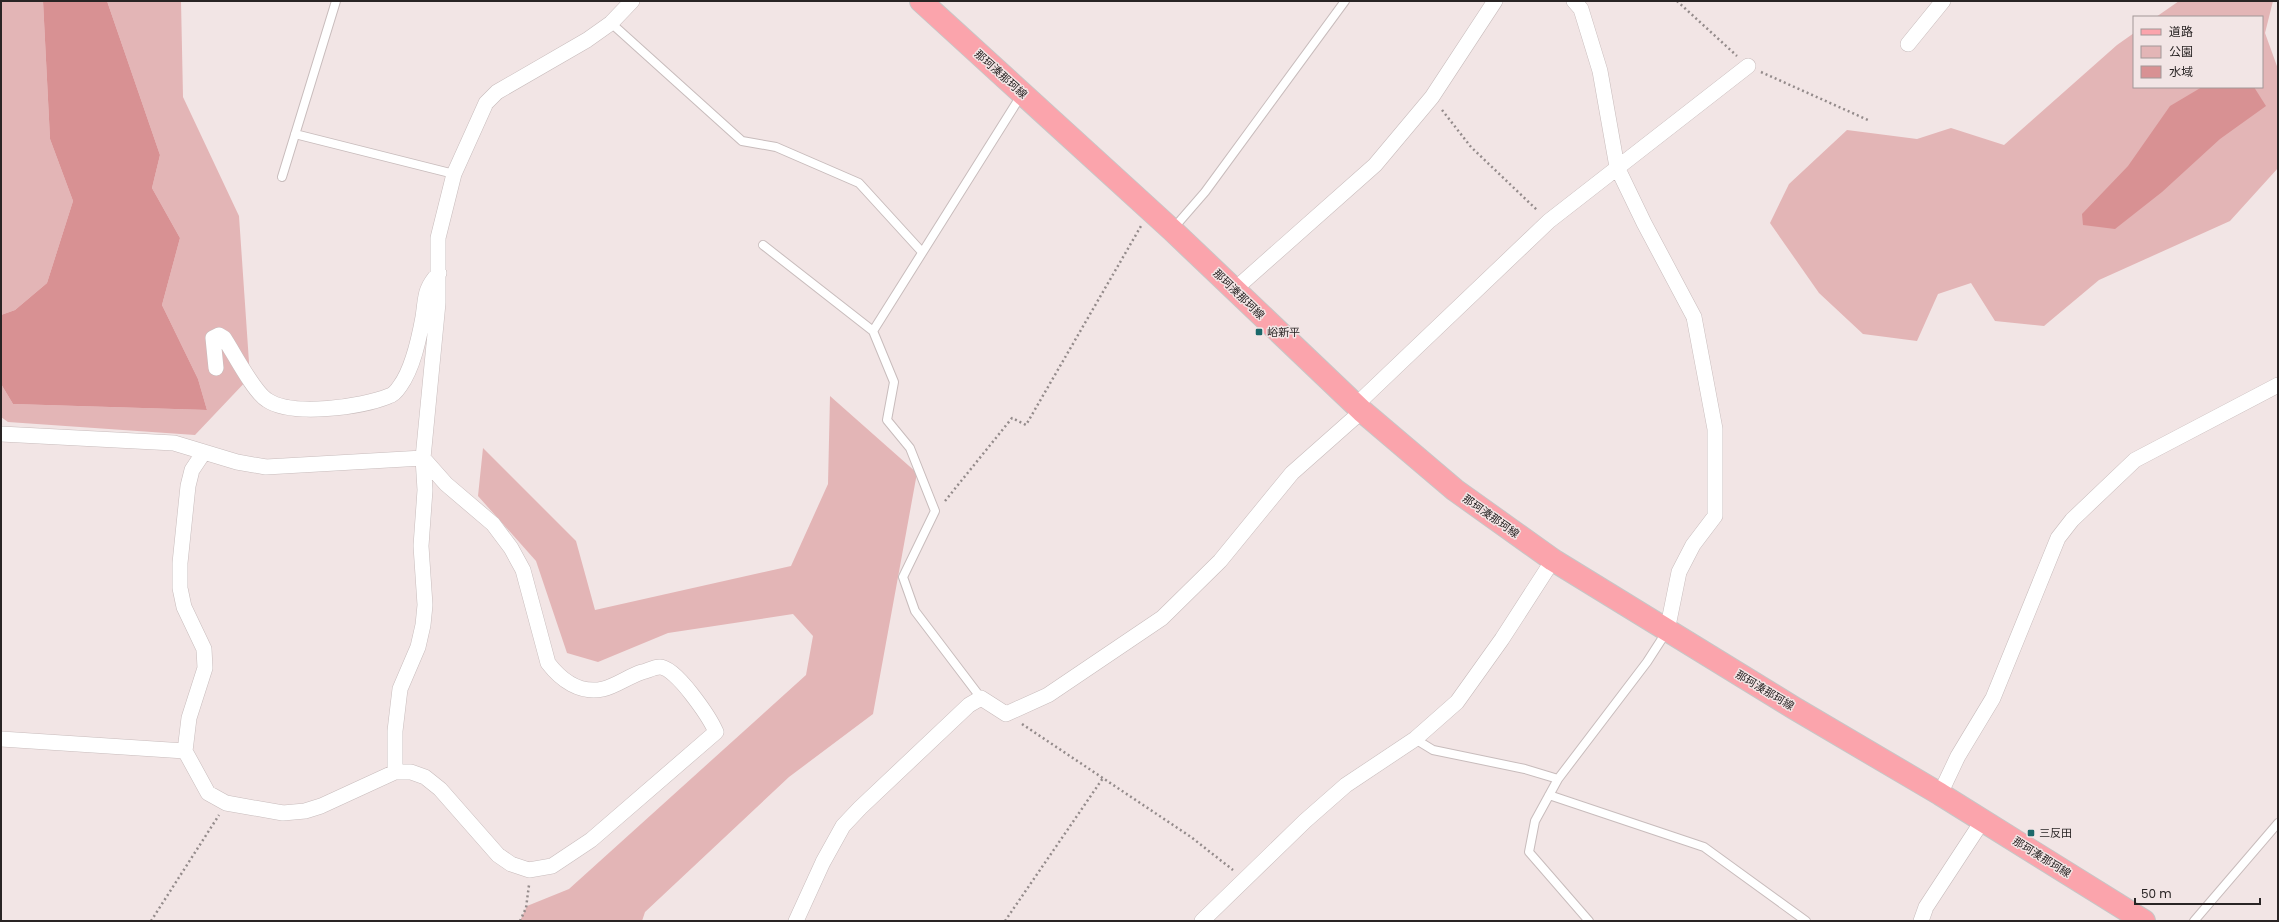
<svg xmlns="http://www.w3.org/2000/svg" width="2279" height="922" viewBox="0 0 2279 922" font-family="Poppins,'Noto Sans JP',sans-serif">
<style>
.green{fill:#e3b5b6}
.water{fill:#d89193}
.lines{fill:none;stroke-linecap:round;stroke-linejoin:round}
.lane-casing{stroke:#c8bcbc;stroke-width:10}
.street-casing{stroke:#c8bcbc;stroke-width:16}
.primary-casing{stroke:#c7c6c6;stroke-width:24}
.path{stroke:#948b8b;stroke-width:2.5;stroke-dasharray:2 3;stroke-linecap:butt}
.lane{stroke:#fff;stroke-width:8}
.street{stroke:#fff;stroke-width:15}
.primary{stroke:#fba4ac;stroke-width:22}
.poi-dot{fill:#1b686a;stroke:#f2e5e5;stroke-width:1.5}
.labels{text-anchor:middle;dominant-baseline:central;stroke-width:3;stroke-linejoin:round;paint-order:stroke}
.street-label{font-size:11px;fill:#292424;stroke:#f2e5e5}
.poi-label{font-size:11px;fill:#292424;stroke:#f2e5e5;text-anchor:start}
</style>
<rect width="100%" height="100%" fill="#f2e5e5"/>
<path class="green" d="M1,1H43L50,139L73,201L47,283L15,310L1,315Z
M107,1H181L183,97L239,216L250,377L195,435L8,422L1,417V384L13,404L207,410L198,379L162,305L180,238L152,188L160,155Z
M2179,1H2273L2265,33L2278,69V168L2230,221L2099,280L2044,326L1995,321L1971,283L1938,294L1917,341L1863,334L1819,293L1770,223L1789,184L1847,130L1917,139L1951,128L2004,145L2117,45L2134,33V87H2262V17H2156Z
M830,396L917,473L873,714L789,777L645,912L642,921H520L527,906L569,889L806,675L813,636L793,614L668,633L598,662L567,653L536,561L478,496L483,448L576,541L595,610L791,566L828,484Z"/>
<path class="water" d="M43,1H107L160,155L152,188L180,238L162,305L198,379L207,410L13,404L1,384V315L15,310L47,283L73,201L50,139Z
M2202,87H2254L2266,106L2220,139L2162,192L2115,229L2083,225L2082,214L2128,166L2170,106Z"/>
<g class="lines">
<defs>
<path id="lane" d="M611,23L742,141L776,147L859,183L922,252
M295,134L454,174
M282,177L336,1
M1172,230L1205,192L1345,1
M763,245L873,331
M981,698L915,611L903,577L935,511L910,448L887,420L894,382L873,331L1022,94
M1415,739L1433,750L1525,769L1558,779
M1549,795L1704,847L1806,921
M1589,921L1529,852L1535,821L1558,779L1647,662L1667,631
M2194,921L2278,823"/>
<path id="street" d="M1574,1L1581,9L1600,71L1617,167L1644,223L1694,317L1715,429V516L1693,545L1679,572L1667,631
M1908,44L1943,1
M1234,290L1375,165L1432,97L1495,1
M216,368L213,338L219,335L224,338C234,353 253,391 267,400C292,417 362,407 389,396C393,395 398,389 400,386C413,368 419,339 423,317C426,297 424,289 439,273
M1356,405L1549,221L1748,66
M1,434L174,443L237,462L266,467L423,458
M204,452L192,470L188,486L180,563V588L184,607L204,649L205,668L189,718L185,751L208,793L226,803L283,813L305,811L321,806L395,772H411L425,777L440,789L498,855L511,864L529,870L552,866L591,840L716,732C710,718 676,667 660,667C654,667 647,671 642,672C629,676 616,686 603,689C580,694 561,680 548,663L523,570L511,548L493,524L446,484L423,458
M1,739L185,751
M395,772V731L400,689L418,647L423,625L425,605L421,546L425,490L423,458L438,303V238L454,174L486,103L497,92L587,40L611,23L632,1
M1940,794L1958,756L1993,698L2058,538L2072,520L2135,460L2278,385
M796,921L823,862L843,826L860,808L969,705L981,698L1006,714L1048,695L1162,618L1220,561L1292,473L1362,411
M1202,921L1305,821L1346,785L1415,739L1457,702L1502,639L1553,560
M1921,921L1926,907L1983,820"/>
<path id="primary" d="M921,1L1172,230L1362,411L1455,490L1553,560L1794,708L1940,794L2144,921"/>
</defs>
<use href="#lane" class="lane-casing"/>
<use href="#street" class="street-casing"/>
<use href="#primary" class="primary-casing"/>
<path class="path" d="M1677,1L1737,56
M1761,72L1868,120
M1442,110L1471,147L1537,210
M945,501L1012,418L1026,425L1141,226
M1022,724L1191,837L1233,870
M151,921L219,815
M520,921L526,908L529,885
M1005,921L1103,778"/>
<use href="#lane" class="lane"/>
<use href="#street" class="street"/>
<use href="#primary" class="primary"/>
</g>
<g class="poi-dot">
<rect x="1255" y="328" width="8" height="8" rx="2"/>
<rect x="2027" y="829" width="8" height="8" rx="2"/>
</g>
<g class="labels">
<g class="street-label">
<text transform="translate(1001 74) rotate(42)">那珂湊那珂線</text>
<text transform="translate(1239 294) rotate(44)">那珂湊那珂線</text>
<text transform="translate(1491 516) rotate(35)">那珂湊那珂線</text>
<text transform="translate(1765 690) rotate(31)">那珂湊那珂線</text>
<text transform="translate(2042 857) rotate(32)">那珂湊那珂線</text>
</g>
<g class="poi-label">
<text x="1267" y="332">峪新平</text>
<text x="2039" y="833">三反田</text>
</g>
</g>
<rect width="2279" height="922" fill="none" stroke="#292424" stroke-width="4"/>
<rect x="2133" y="16" width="130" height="72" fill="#f2e5e5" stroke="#a29898"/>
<rect x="2141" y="29" width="20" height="6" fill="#fba4ac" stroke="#a29898"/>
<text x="2169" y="36" font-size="12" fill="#292424">道路</text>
<rect x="2141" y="46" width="20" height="12" fill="#e3b5b6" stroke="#a29898"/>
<text x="2169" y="56" font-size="12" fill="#292424">公園</text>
<rect x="2141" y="66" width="20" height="12" fill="#d89193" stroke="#a29898"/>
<text x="2169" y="76" font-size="12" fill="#292424">水域</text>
<path d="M2135 898v6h125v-6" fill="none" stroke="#292424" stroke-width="2"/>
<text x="2141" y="898" font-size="12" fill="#292424" stroke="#f2e5e5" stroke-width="3" paint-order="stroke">50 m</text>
</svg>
